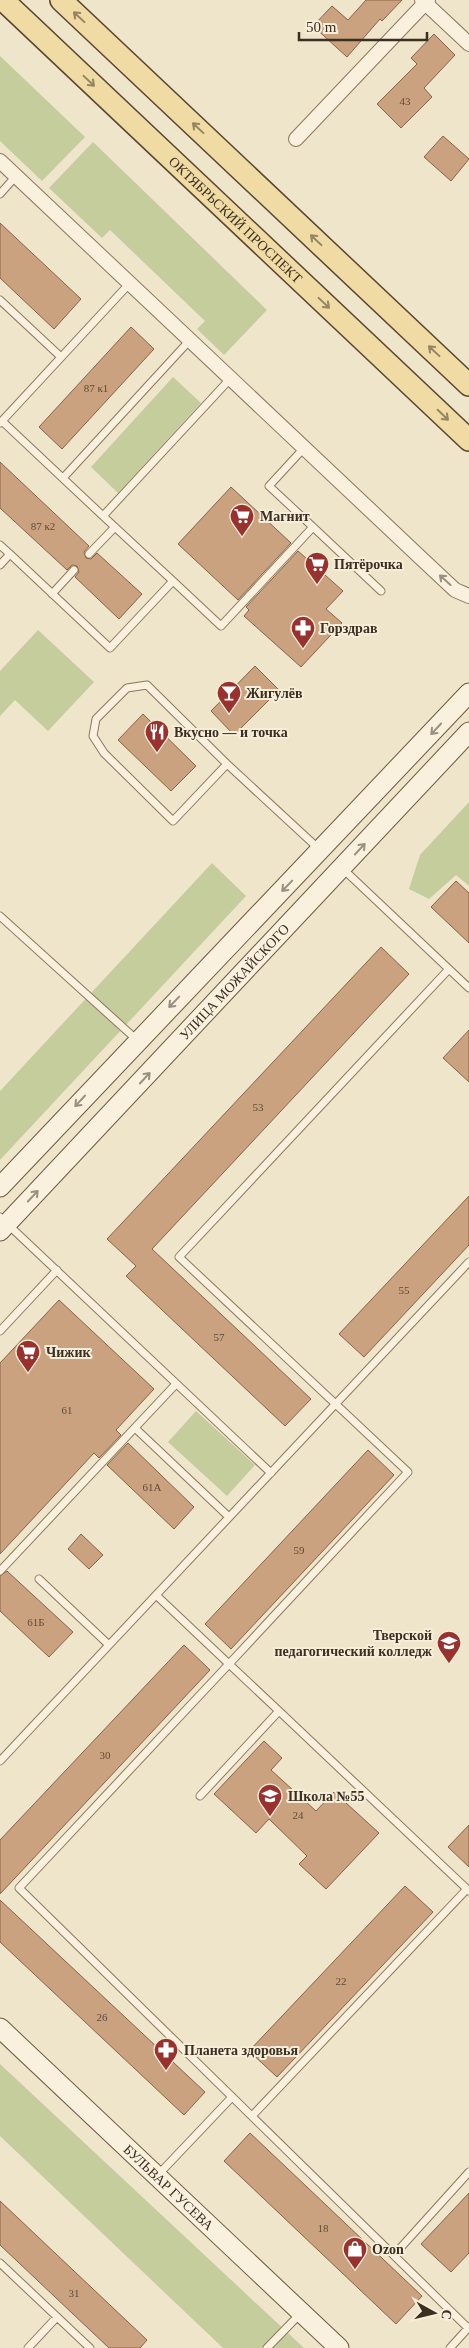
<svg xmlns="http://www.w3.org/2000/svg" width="469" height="2348" viewBox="0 0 469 2348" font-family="Georgia,serif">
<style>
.green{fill:#c5cd9d}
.building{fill:#cba280;stroke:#896244}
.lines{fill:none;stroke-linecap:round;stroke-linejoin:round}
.lane-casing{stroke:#8b775e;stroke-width:9}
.street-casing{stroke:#8b775e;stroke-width:16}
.secondary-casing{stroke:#6d5941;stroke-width:21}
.primary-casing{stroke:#594632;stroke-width:24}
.lane{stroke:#f9f1dd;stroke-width:7}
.street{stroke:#f9f1dd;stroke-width:14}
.secondary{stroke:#f9f1dd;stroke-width:19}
.primary{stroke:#efdba3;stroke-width:21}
.oneway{stroke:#958562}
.oneway2{stroke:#9a907f}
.labels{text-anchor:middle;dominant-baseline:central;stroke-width:4;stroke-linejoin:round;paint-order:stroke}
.number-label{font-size:11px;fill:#5f4c39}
.street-label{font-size:14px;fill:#3b2f21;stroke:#f6eed9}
.poi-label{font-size:14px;font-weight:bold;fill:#3b2f21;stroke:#f6eed9;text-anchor:start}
</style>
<rect width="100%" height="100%" fill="#eee5ca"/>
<path class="green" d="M0,56L85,137L42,181L0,141Z
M93,142L267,310L224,355L197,329L205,321L110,230L102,238L49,188Z
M173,377L201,403L118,493L91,467Z
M38,630L94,682L48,731L15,700L0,716V671Z
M469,802V886L456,875L429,899L409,889L420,855Z
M212,863L246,896L0,1160V1091Z
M196,1411L255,1465L227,1496L168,1442Z
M0,2064L304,2348H223L0,2136Z"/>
<path class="building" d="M366,0H402L382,21L380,19L347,57L313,26L332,6L348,20Z
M434,34L455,55L424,88L432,97L401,128L377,104L417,64L411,58Z
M443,136L469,159L451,181L424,157Z
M0,223L81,299L54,329L0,278Z
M131,327L154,349L62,449L39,427Z
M0,462L89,546L84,552L86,558L91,559L97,553L142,594L119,619L75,577L79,572L77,566L72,565L67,570L0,508Z
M231,487L291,543L238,600L178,544Z
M298,551L343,591L326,609L342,623L301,667L244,616L249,610L246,607Z
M255,666L279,690L234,735L211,711Z
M143,714L196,766L171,791L118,740Z
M456,881L469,893V943L431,907Z
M381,947L409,974L152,1249L311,1399L285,1426L126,1276L136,1266L107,1239Z
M469,1030V1082L443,1058Z
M469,1196V1245L364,1357L339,1334Z
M59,1300L154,1389L116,1430L121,1435L99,1458L94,1453L0,1554V1363Z
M128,1443L194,1507L174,1529L107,1465Z
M368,1450L394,1475L231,1649L205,1624Z
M81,1534L103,1555L89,1569L68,1549Z
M7,1571L73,1632L49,1657L0,1611V1576Z
M184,1645L210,1670L0,1894V1840Z
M264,1741L282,1758L271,1770L316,1811L334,1792L379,1833L326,1889L299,1864L307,1856L269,1819L256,1833L214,1794Z
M469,1825V1867L448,1847Z
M405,1886L433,1912L277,2077L249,2051Z
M0,1900L205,2092L184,2115L0,1942Z
M250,2133L422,2296L396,2324L224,2161Z
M469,2193V2253L451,2272L421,2244Z
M0,2201L147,2340L140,2348H109L0,2245Z"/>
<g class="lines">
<defs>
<path id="lane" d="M0,194L16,176
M0,300L61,357
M2,421L130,283
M0,423L2,421L103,516
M63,478L190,340
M313,527L381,591
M0,545L10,554
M89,554L115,527
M0,565L10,554L110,648L173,581L103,516L230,379
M173,581L221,626L313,527L269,486L304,448
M52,594L74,570
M227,764L173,821L104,753L93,736L96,719L127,688L147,685L227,764L319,849
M342,868L469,988
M0,916L137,1040
M0,1217L271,1473
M0,1331L57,1270
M135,1428L229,1517
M0,1571L176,1384
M39,1579L109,1645
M156,1595L229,1664L19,1888L468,2328
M279,1711L467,1889
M0,1761L469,1262
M200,1796L279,1711L229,1664L408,1472L179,1257L449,969
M252,2116L467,1889L469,1891
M157,2176L232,2097
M394,2255L469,2172
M0,2263L90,2348
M28,2348L57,2317
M267,2348L301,2313
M450,2348L469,2327"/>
<path id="street" d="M422,0L469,44
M296,139L428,0
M0,161L423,560L455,590L469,596"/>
<g id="secondary">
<path d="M0,1187L469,693"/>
<path id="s1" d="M0,1231L469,732"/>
<path id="s2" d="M0,2028L339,2348"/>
</g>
<g id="primary">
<path id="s3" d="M3,0L469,440"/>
<path d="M61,0L469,385"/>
</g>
</defs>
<use href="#lane" class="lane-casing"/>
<use href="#street" class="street-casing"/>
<use href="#secondary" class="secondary-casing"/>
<use href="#primary" class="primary-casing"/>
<use href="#lane" class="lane"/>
<use href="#street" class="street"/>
<use href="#secondary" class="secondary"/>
<use href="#primary" class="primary"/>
</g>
<defs><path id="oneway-shaft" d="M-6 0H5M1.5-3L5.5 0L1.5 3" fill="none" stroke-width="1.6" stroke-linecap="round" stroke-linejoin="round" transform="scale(1.25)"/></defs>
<g class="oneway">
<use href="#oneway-shaft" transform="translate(79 17) rotate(-137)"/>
<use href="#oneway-shaft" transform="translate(89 81) rotate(43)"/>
<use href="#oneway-shaft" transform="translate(198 128) rotate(-137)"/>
<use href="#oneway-shaft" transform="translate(316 240) rotate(-137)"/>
<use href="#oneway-shaft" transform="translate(324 303) rotate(43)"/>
<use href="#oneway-shaft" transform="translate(434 351) rotate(-137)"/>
<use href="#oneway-shaft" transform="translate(443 415) rotate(44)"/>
</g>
<g class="oneway2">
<use href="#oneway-shaft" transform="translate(445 580) rotate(-138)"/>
<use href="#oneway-shaft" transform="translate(436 729) rotate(133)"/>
<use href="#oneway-shaft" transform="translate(360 849) rotate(-47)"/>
<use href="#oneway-shaft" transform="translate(287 886) rotate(134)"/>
<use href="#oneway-shaft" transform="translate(174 1002) rotate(134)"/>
<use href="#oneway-shaft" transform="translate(145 1078) rotate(-47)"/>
<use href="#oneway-shaft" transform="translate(80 1101) rotate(133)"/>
<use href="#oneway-shaft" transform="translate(33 1196) rotate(-47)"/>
</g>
<defs>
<symbol id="supermarket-pin" viewBox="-11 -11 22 30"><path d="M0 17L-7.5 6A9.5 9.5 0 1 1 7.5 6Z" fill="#99322f" stroke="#f6eed9"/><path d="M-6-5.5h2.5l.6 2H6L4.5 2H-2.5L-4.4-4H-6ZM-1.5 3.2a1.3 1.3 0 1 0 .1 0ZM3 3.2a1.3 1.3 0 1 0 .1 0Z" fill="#fff"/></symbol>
<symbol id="pharmacy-pin" viewBox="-11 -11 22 30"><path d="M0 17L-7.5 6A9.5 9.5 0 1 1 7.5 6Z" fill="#99322f" stroke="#f6eed9"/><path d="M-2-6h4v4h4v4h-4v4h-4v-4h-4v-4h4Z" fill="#fff"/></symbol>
<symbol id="bar-pin" viewBox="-11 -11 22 30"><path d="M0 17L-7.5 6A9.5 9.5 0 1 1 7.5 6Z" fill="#99322f" stroke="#f6eed9"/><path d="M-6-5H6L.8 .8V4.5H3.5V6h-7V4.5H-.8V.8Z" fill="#fff"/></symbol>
<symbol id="restaurant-pin" viewBox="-11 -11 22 30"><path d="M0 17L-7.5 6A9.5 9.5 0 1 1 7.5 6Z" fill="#99322f" stroke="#f6eed9"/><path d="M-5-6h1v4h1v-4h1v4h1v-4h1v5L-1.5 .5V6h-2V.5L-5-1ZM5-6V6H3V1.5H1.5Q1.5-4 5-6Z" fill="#fff"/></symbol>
<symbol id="university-pin" viewBox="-11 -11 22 30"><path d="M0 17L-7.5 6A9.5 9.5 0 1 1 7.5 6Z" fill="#99322f" stroke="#f6eed9"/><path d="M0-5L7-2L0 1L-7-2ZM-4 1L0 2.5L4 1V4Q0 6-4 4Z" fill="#fff"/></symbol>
<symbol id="school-pin" viewBox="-11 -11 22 30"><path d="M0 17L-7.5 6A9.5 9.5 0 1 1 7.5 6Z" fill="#99322f" stroke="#f6eed9"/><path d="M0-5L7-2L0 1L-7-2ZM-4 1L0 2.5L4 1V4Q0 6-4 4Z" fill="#fff"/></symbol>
<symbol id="shop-pin" viewBox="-11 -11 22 30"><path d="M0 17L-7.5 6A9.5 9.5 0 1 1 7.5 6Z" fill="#99322f" stroke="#f6eed9"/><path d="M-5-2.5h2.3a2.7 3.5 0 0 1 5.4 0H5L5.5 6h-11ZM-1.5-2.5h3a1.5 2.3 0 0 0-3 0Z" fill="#fff"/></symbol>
</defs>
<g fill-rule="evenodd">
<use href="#supermarket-pin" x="228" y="502" width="28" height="38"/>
<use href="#supermarket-pin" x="303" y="550" width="28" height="38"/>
<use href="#pharmacy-pin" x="289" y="614" width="28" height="38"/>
<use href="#bar-pin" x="215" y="679" width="28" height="38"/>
<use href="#restaurant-pin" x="143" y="718" width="28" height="38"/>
<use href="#supermarket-pin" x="14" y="1338" width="28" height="38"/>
<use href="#university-pin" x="435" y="1629" width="28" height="38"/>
<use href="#school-pin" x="256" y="1782" width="28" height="38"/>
<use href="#pharmacy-pin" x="152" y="2036" width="28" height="38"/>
<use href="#shop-pin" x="341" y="2235" width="28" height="38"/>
</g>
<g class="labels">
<g class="number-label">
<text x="405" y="101">43</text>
<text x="96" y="388">87 к1</text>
<text x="43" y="526">87 к2</text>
<text x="258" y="1107">53</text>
<text x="404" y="1290">55</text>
<text x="219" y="1337">57</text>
<text x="67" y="1410">61</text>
<text x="152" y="1487">61А</text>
<text x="299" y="1550">59</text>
<text x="36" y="1622">61Б</text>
<text x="105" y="1755">30</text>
<text x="298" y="1815">24</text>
<text x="341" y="1981">22</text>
<text x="102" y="2017">26</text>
<text x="323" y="2228">18</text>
<text x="74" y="2293">31</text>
</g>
<g class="street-label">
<text stroke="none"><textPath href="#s3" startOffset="320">ОКТЯБРЬСКИЙ ПРОСПЕКТ</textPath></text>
<text stroke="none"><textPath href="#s1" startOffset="342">УЛИЦА МОЖАЙСКОГО</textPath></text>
<text stroke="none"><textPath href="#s2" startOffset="232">БУЛЬВАР ГУСЕВА</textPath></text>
</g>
<g class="poi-label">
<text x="260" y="516">Магнит</text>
<text x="334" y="564">Пятёрочка</text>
<text x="320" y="628">Горздрав</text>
<text x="246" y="693">Жигулёв</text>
<text x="174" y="732">Вкусно — и точка</text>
<text x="46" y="1352">Чижик</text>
<text x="432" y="1635" text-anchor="end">Тверской<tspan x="432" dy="16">педагогический колледж</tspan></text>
<text x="288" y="1796">Школа №55</text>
<text x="184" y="2050">Планета здоровья</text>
<text x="372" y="2249">Ozon</text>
</g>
</g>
<g transform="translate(434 2313) rotate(98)" stroke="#f6eed9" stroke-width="4" paint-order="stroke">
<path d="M0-4L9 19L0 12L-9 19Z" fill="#3b2f21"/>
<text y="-8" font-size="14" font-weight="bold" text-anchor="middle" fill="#3b2f21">С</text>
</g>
<path d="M299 32v8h128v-8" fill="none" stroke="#3b2f21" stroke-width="2.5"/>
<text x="306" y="32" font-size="15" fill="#3b2f21" stroke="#f6eed9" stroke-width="4" paint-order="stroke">50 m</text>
</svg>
